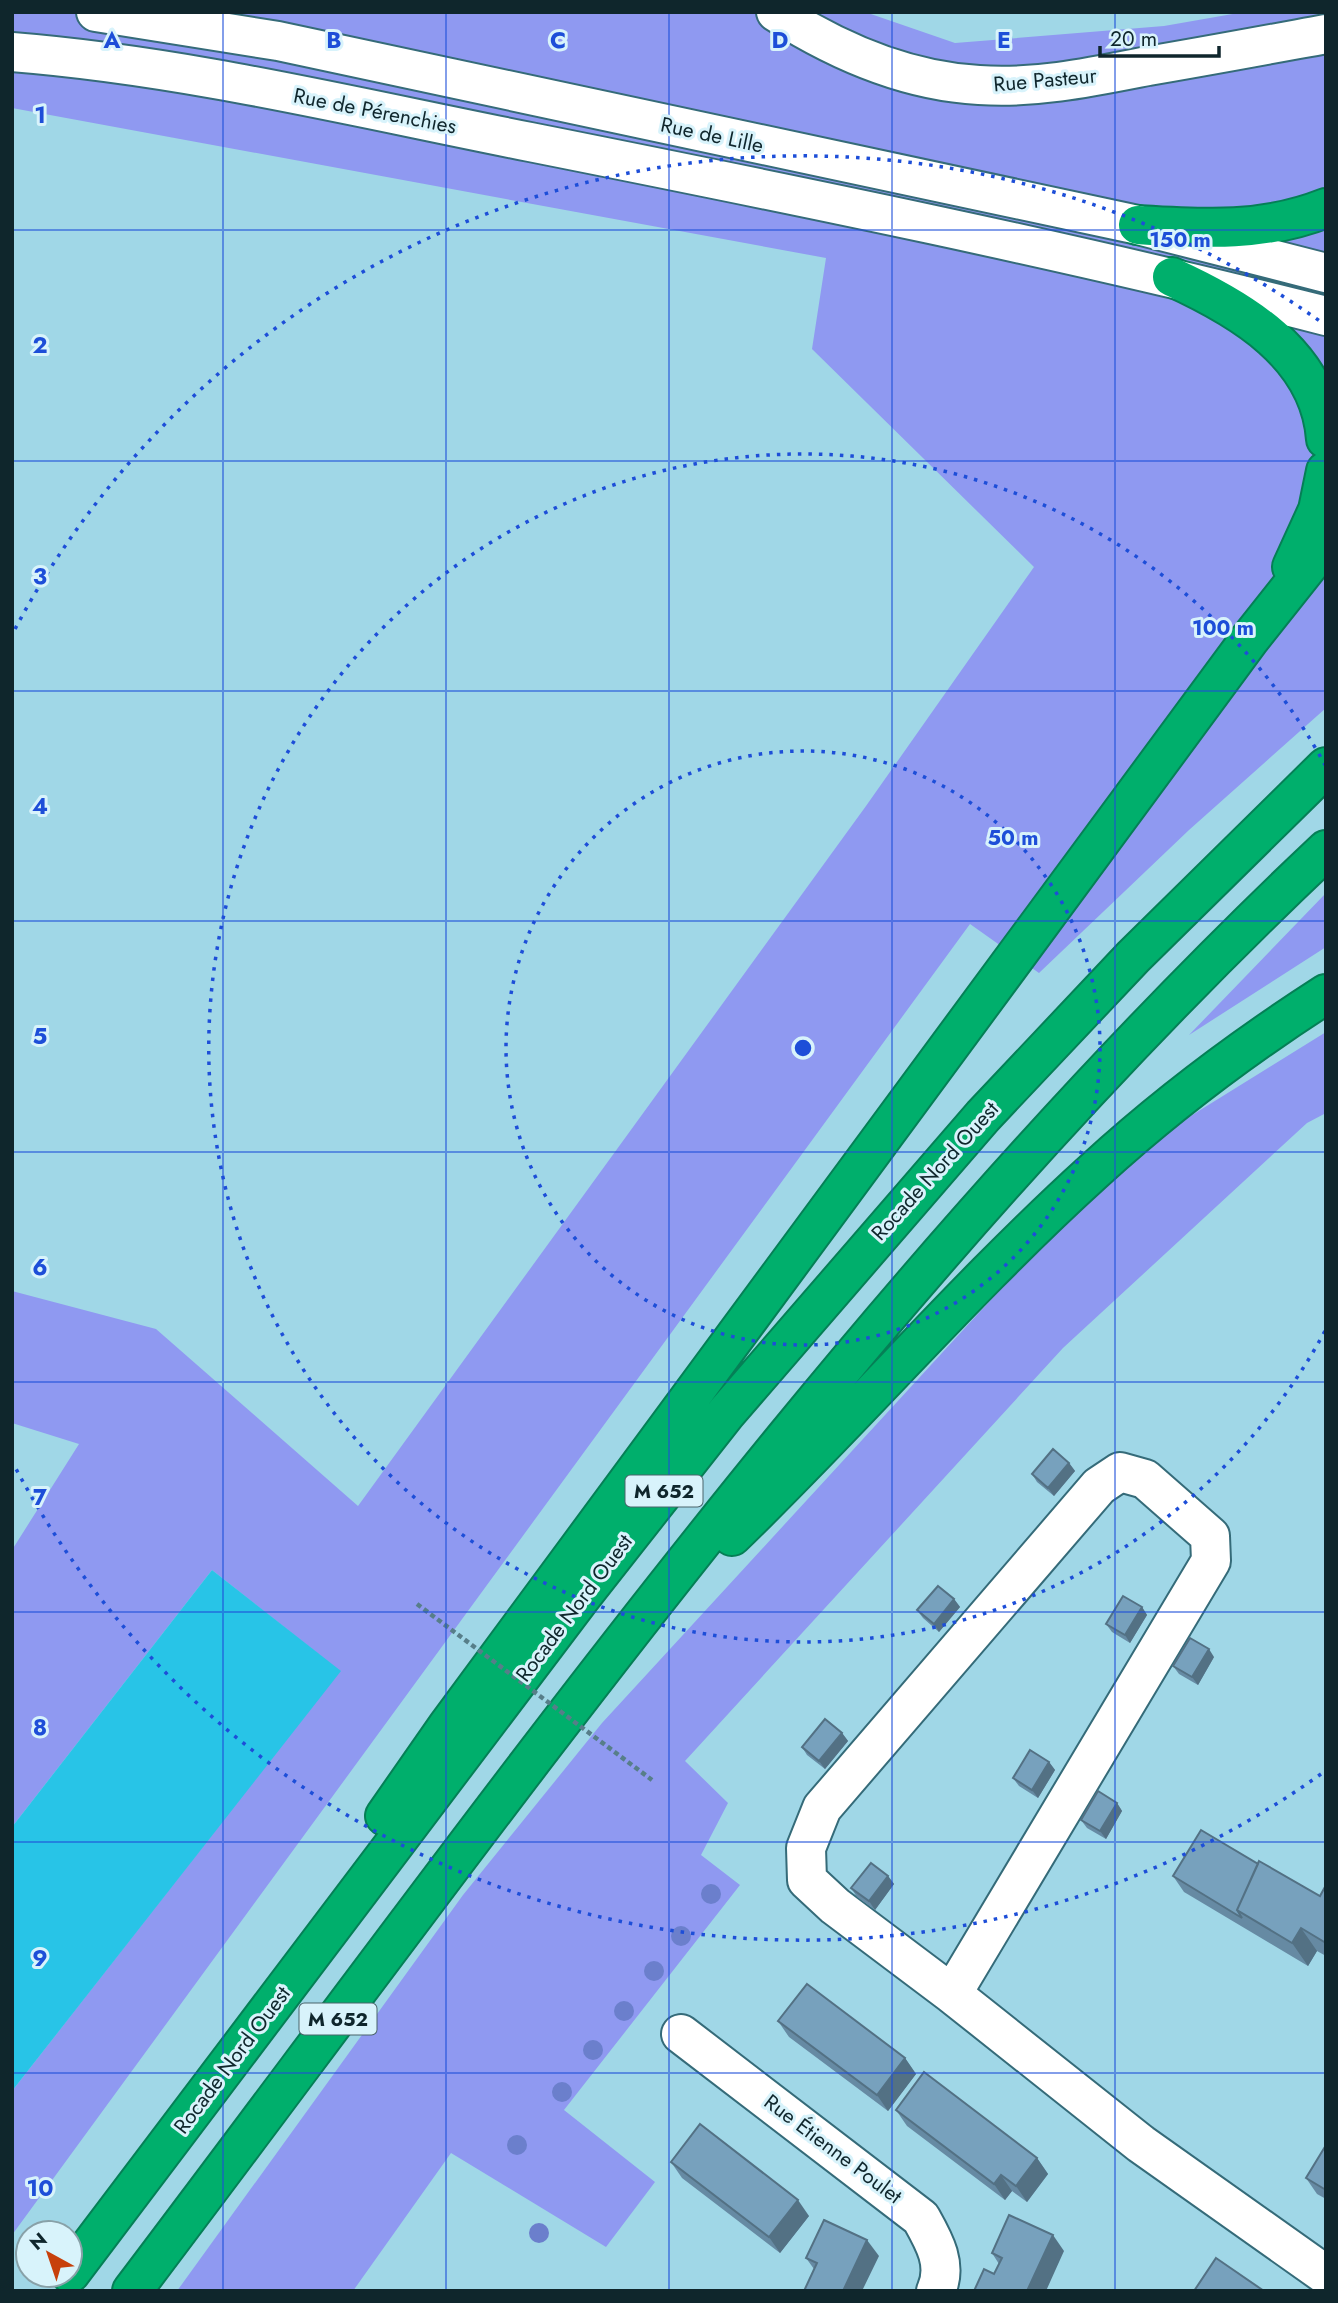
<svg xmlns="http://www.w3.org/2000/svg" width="1338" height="2303" viewBox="0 0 1338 2303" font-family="Jost,sans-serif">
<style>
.green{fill:#8f99f1}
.water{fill:#28c4e7}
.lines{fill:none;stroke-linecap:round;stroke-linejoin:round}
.minor-casing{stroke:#356b79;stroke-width:42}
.highway-casing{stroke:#057f56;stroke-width:42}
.minor{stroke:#fff;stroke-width:38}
.highway{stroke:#00af6c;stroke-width:38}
.path-bridge{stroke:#577e89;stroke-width:4.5;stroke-dasharray:5 3.5;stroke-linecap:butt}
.tree{fill:#6b7fcc}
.wall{fill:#668aa3}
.shaded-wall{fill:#537184}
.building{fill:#77a1bd;stroke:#537184;stroke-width:2}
.grid{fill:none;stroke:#1d4ed8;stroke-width:2;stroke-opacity:0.55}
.ring{fill:none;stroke:#1d4ed8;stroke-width:3.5;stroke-dasharray:3.5 7}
.labels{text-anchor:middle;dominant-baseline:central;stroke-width:6;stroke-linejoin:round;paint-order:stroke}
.shield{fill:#d8f3fb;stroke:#4b646a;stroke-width:2}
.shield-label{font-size:19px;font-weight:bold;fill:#0f262c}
.street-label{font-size:21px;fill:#0f262c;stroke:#d8f3fb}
.grid-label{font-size:23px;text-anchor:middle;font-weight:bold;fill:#1d4ed8;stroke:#d8f3fb;stroke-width:6;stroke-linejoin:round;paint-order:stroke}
.centre{fill:#1d4ed8;stroke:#d8f3fb;stroke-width:3.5}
.ring-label{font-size:21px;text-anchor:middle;font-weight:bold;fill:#1d4ed8;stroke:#d8f3fb;stroke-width:6;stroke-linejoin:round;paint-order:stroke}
</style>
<rect width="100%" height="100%" fill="#a0d7e7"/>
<path class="green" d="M12,12H865L955,43L1164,26L1244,12H1326V708L1189,830L1039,973L970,924L12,2235V2091L340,1671L212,1570L12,1827V1550L79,1444L12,1423V1291L156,1329L358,1506L866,806L1034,567L812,349L826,258L12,108Z
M1326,893V947L1189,1035Z
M1326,1032V1113L1307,1123L1063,1348L685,1761L728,1803L701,1855L740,1885L564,2110L655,2182L606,2247L451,2153L353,2291H177L463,1895L602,1723L1022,1266L1160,1135Z"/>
<path class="water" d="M212,1570L341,1671L12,2091V1827Z"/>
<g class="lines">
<defs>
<path id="minor" d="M96,12L278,41L1138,225L1326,273
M776,12C837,51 905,81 979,85C1036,89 1092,77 1148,66C1207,56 1266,45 1326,34
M12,52C187,66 358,108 530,142C796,195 1062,249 1326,316
M952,1994L1211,1561L1210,1536L1145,1479L1120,1472L1099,1486L822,1808L806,1848L807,1880L835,1906L952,1994L1141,2144L1326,2275
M681,2034L921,2218C934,2241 948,2265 936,2291"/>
<path id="highway" d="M1138,225C1204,229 1263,233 1326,208
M1172,277C1240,308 1320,354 1326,439
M1292,567L1318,510L1326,471
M732,1536C855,1417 967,1286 1094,1171C1165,1106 1245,1046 1326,994
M385,1816L447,1727L1249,640L1326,543
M70,2273L581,1597L726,1413L983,1116L1133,957L1326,767
M132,2291C508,1794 870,1279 1326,850"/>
</defs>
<use href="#minor" class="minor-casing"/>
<use href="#highway" class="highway-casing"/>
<use href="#minor" class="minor"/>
<use href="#highway" class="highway"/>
<path class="path-bridge" d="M417,1604L652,1780"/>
</g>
<g class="tree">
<circle cx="711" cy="1894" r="10"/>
<circle cx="681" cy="1936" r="10"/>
<circle cx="654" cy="1971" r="10"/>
<circle cx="624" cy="2011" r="10"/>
<circle cx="593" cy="2050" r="10"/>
<circle cx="562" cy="2092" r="10"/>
<circle cx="517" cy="2145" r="10"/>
<circle cx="539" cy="2233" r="10"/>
</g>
<path class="wall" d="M1069,1463L1075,1471L1054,1496L1037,1482L1032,1474Z
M954,1599L960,1607L939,1632L923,1618L917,1610Z
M1142,1607L1147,1615L1130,1643L1112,1632L1106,1624Z
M1214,1657L1198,1685L1179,1674L1173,1666Z
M842,1733L848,1741L825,1769L807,1755L802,1747Z
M1049,1762L1055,1770L1038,1798L1019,1786L1013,1778Z
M1117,1803L1122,1811L1106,1839L1087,1828L1081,1820Z
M1258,1864L1320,1896L1326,1885V1956L1317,1951L1308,1966L1184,1892L1173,1876Z
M888,1876L894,1884L875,1910L857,1897L851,1888Z
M778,2021L905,2058L916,2074L888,2111L789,2037Z
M896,2110L1037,2158L1048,2174L1027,2202L1012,2191L1005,2200L907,2126Z
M1326,2145V2199L1317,2194L1306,2178Z
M671,2162L809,2216L780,2253L682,2178Z
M1064,2251L994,2274L999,2264L992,2253Z
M879,2256L814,2269L806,2258Z"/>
<path class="shaded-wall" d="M1069,1463L1075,1471L1054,1496L1048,1488Z
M954,1599L960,1607L939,1632L934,1624Z
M1142,1607L1147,1615L1130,1643L1125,1635Z
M1209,1649L1214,1657L1198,1685L1192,1677Z
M842,1733L848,1741L825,1769L819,1761Z
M1049,1762L1055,1770L1038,1798L1032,1790Z
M1117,1803L1122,1811L1106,1839L1100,1831Z
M888,1876L894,1884L875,1910L869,1901Z
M1301,1928L1317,1951L1308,1966L1292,1943Z
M905,2058L916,2074L888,2111L877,2095Z
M1037,2158L1048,2174L1027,2202L1016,2186Z
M1001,2175L1012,2191L1005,2200L994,2184Z
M798,2200L809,2216L780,2253L769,2237Z
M1053,2235L1064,2251L1046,2291H1027Z
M867,2240L879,2256L862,2291H843Z"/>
<path class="building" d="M1053,1449L1069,1463L1048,1488L1032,1474Z
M938,1586L954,1599L934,1624L917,1610Z
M1123,1596L1142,1607L1125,1635L1106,1624Z
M1190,1638L1209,1649L1192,1677L1173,1666Z
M825,1719L842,1733L819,1761L802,1747Z
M1030,1750L1049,1762L1032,1790L1013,1778Z
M1098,1791L1117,1803L1100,1831L1081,1820Z
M1201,1830L1258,1864L1237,1910L1242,1918L1173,1876Z
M1259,1861L1320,1896L1326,1885V1943L1301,1928L1292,1943L1237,1910Z
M871,1863L888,1876L869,1901L851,1888Z
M807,1984L905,2058L877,2095L778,2021Z
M924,2072L1037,2158L1016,2186L1001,2175L994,2184L896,2110Z
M700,2124L798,2200L769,2237L671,2162Z
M1326,2145V2190L1306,2178Z
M1009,2215L1053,2235L1027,2291H974L984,2269L994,2274L1002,2258L992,2253Z
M824,2220L867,2240L843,2291H804L817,2263L806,2258Z
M1216,2258L1264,2291H1194Z"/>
<path class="grid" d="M223,12V2291M446,12V2291M669,12V2291M892,12V2291M1115,12V2291M12,230H1326M12,461H1326M12,691H1326M12,921H1326M12,1152H1326M12,1382H1326M12,1612H1326M12,1842H1326M12,2073H1326"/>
<g class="ring">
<circle cx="803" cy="1048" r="297"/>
<path d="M1325 1331A594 594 0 1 1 1325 765"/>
<path d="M1321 1774A892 892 0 0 1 15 1467M15 629A892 892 0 0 1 1321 322"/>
</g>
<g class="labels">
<g class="shield">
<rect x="625.5" y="1475.5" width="77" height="31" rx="5"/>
<rect x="299.5" y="2003.5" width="77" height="31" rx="5"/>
</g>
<g class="shield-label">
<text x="664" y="1491">M 652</text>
<text x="338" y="2019">M 652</text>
</g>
<g class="street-label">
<text transform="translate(1045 80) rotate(-5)">Rue Pasteur</text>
<text transform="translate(375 111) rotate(11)">Rue de Pérenchies</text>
<text transform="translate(712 135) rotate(12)">Rue de Lille</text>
<text transform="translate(935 1171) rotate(-48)">Rocade Nord Ouest</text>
<text transform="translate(574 1608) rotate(-53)">Rocade Nord Ouest</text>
<text transform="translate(232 2060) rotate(-53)">Rocade Nord Ouest</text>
<text transform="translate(833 2149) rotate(37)">Rue Étienne Poulet</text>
</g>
</g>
<g class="grid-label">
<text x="112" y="48">A</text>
<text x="334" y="48">B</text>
<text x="558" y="48">C</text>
<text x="780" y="48">D</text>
<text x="1004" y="48">E</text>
<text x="40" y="123">1</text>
<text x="40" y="353">2</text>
<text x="40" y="584">3</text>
<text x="40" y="814">4</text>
<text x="40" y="1044">5</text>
<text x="40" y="1275">6</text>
<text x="40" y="1505">7</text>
<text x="40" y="1735">8</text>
<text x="40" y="1966">9</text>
<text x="40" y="2196">10</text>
</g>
<circle cx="803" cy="1048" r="10" class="centre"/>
<g class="ring-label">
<text x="1180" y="247">150 m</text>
<text x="1223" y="635">100 m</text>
<text x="1013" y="845">50 m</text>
</g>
<rect width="1338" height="2303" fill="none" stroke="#0f262c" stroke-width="28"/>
<g transform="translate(49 2254) rotate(320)"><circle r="33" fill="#d8f3fb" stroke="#88a1a8" stroke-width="2"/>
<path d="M0-5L12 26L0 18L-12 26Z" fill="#c7400b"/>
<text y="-10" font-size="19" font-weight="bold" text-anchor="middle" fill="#0f262c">N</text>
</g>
<path d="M1100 46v10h119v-10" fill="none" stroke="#0f262c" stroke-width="3.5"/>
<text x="1110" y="46" font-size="21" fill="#0f262c" stroke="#d8f3fb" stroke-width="5" paint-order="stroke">20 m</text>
</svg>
